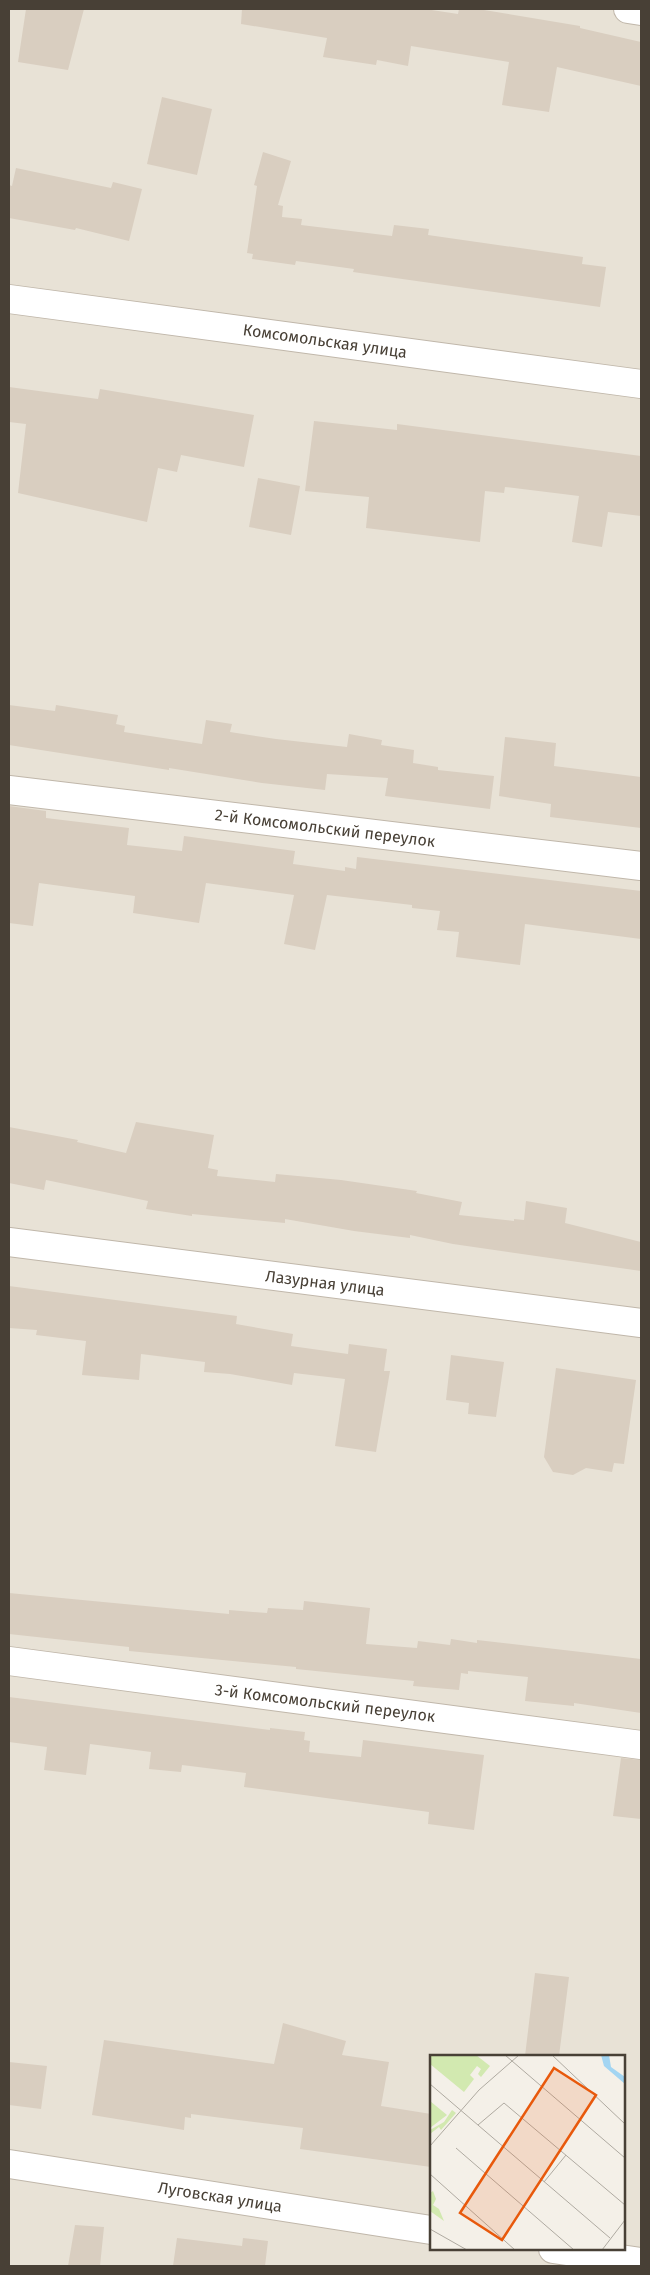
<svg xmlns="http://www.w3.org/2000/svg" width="650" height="2275" viewBox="0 0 650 2275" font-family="'Fira Sans',sans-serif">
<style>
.residential{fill:#e8e2d6;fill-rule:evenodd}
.building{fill:#d9cec0}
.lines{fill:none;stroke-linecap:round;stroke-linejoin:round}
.minor-casing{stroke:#c0b7aa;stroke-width:30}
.minor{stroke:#fff;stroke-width:28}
.labels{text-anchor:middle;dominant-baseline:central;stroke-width:5;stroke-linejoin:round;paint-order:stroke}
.street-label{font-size:16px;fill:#484036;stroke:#fff}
.inset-road{fill:none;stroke:#afaaa1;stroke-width:1}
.view{fill:#e8590c;fill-opacity:0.15;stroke:#e8590c;stroke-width:2.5}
.inset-edge{fill:none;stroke:#484036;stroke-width:2.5}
</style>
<rect width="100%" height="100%" fill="#f4f0e8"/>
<path class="residential" d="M9,9H641V2266H9ZM431,2056H624V2249H431Z"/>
<path class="building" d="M26,9H84L68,70L18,62Z
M242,9H425L458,14L459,9H478L580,26V28L641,42V86L557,67L549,112L502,105L509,62L411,46L408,66L377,60L376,65L323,57L327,38L241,24Z
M162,97L212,109L197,175L147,164Z
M263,152L291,161L278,205L283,206L282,217L302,219L301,225L392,236L394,225L429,229L428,235L583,257L582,264L606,267L600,307L353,272L354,269L296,261L295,265L252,259L253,254L247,253L257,186L254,185Z
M16,168L111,188L113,182L142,189L129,241L76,228L75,230L9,218V185L12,186Z
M9,387L98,399L100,389L254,415L244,467L181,455L177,472L158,468L147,522L18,493L26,424L9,422Z
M314,421L397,430V424L641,456V516L608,512L602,547L572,542L579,496L505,487L504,493L485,491L480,542L366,528L369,497L305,491Z
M258,478L300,486L291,535L249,527Z
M9,705L55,711L56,705L118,715L116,724L125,726L124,732L202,744L206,720L232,724L230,732L276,739L347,747L349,734L382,740L381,745L414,750L413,763L438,767V770L494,776L490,809L385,796L388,778L327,774L325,790L262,783L169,768V770L9,745Z
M505,737L556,743L554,766L641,777V828L550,817L551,804L499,796Z
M9,806L46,811V818L129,828L127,845L182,851L184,836L295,851L293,864L345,871V867L356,869L357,857L641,891V939L525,924L520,965L456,957L459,932L437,930L440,911L412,908V905L327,895L315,950L284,944L294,895L206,883L199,923L133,913L135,896L39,883L33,926L9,923Z
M136,1122L214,1135L208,1168L218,1170L217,1176L275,1182L276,1174L341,1180L417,1191L416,1193L462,1202L459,1215L514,1221V1219L524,1220L526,1201L567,1208L565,1223L641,1242V1271L453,1244L410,1235V1238L354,1231L285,1219V1223L192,1214V1216L146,1209L148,1201L46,1180L44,1190L9,1183V1127L78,1140L77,1142L126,1153Z
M9,1286L237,1316L236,1324L293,1334L291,1346L348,1354L349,1344L387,1349L384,1371H390L376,1452L335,1446L345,1379L294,1373L292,1385L230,1374L204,1372L205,1362L141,1354L139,1380L82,1375L86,1341L36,1335L37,1330L9,1328Z
M451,1355L504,1362L496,1417L468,1414L469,1403L446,1400Z
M556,1368L636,1380L624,1464L614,1463L612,1472L586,1468L573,1475L553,1472L544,1457Z
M9,1593L229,1614V1610L267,1613L268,1608L303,1610L304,1601L370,1608L366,1644L417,1648L418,1641L450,1645L451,1639L477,1643V1640L641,1659V1713L574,1703V1706L525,1701L528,1677L468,1671V1674L461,1673L459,1690L413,1686L414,1681L296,1669V1667L129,1651V1647L9,1634Z
M9,1697L270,1730V1728L305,1732L304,1740L310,1741L309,1752L361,1757L363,1740L484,1755L474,1830L428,1824L429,1812L244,1787L246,1773L182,1765L181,1772L149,1769L151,1752L90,1744L86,1775L44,1770L47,1747L9,1742Z
M621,1758L641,1760V1819L613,1816Z
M535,1973L569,1977L559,2056H525Z
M283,2023L346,2041L342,2055L389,2062L381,2106L431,2114V2167L300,2149L303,2128L191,2114V2118L185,2117L184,2130L92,2115L104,2040L274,2064Z
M9,2062L47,2066L41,2109L9,2105Z
M75,2225L104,2227L100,2266H68Z
M177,2238L242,2246L243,2238L268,2241L265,2266H173Z"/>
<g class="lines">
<defs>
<path id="minor" d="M628,9L641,11
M9,299L641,384
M9,790L641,866
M9,1242L641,1323
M9,1661L641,1745
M9,2164L431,2230
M553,2249L641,2262"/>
</defs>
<use href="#minor" class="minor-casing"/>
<use href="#minor" class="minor"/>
</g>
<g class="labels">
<g class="street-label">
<text transform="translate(325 341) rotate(8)">Комсомольская улица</text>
<text transform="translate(325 828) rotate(7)">2-й Комсомольский переулок</text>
<text transform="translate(325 1283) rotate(7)">Лазурная улица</text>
<text transform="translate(325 1703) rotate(7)">3-й Комсомольский переулок</text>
<text transform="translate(220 2197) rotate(9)">Луговская улица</text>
</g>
</g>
<g transform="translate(430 2055)">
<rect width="195" height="195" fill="#f4f0e8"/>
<path d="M0,0H46L60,11L51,22L48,19L51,14L47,11L40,20L44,24L34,37L0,9ZM0,46L17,60L0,73ZM22,55L26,58L11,75L9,72L0,79V75L14,67ZM3,136L6,144L3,150L9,154L14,166L0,156V138Z" fill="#d2e9b0"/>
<path d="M171,0H179L181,12L195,22V29L174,11Z" fill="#a3d5f2"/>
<path class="inset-road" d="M75,0L195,103M122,0L195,69M0,29L180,183M48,70L74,48L195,150M0,91L49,35L89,0M26,93L144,195M0,119L85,195M114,127L136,100M0,174L37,195M172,195L195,165"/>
<path class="view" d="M124,13L166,40L72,185L30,158Z"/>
<rect width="195" height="195" class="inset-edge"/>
</g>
<rect width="650" height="2275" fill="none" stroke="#484036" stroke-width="20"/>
</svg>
